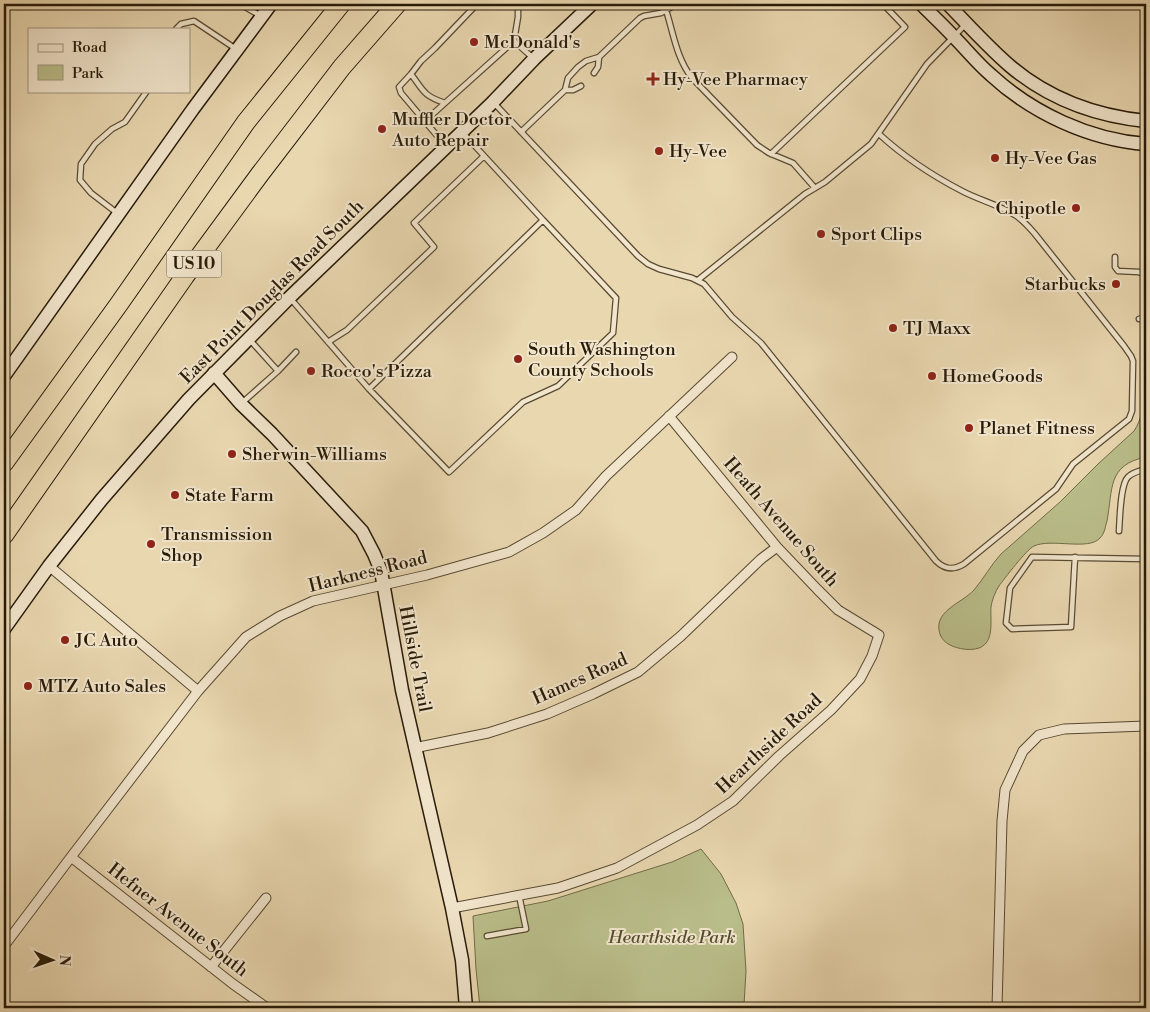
<svg xmlns="http://www.w3.org/2000/svg" width="1150" height="1012" viewBox="0 0 1150 1012" font-family="'Libre Bodoni',serif">
<style>
.green{fill:#b9bd89;stroke:#706c48}
.lines{fill:none;stroke-linecap:round;stroke-linejoin:round}
.lane-casing{stroke:#584a32;stroke-width:7}
.street-casing{stroke:#584a32;stroke-width:11}
.secondary-casing{stroke:#281b08;stroke-width:15}
.highway-casing{stroke:#281b08;stroke-width:20}
.lane{stroke:#f1e5cc;stroke-width:4.5}
.street{stroke:#f1e5cc;stroke-width:9}
.secondary{stroke:#f1e5cc;stroke-width:12}
.highway{stroke:#e9d7b0;stroke-width:18}
.poi-dot{fill:#8f2418;stroke:#f1e5cc;stroke-width:2}
.labels{text-anchor:middle;dominant-baseline:central;stroke-width:4;stroke-linejoin:round;paint-order:stroke}
.shield{fill:#f1e5cc;stroke:#645843;stroke-width:1}
.shield-label{font-size:16px;font-weight:bold;fill:#281b08}
.poi-label{font-size:18px;fill:#281b08;stroke:#f1e5cc;text-anchor:start}
.street-label{font-size:18px;fill:#281b08;stroke:#f1e5cc}
.park-label{font-size:18px;font-style:italic;fill:#544c2f;stroke:#f1e5cc}
</style>
<rect width="100%" height="100%" fill="#e9d7b0"/>
<filter id="stains"><feTurbulence type="fractalNoise" baseFrequency=".004" numOctaves="4"/><feColorMatrix values="0 0 0 0 .2 0 0 0 0 .09 0 0 0 0 .02 0 0 0 .5 -.17"/></filter>
<radialGradient id="worn" r=".72"><stop offset=".6" stop-color="#630" stop-opacity="0"/><stop offset="1" stop-color="#630" stop-opacity=".3"/></radialGradient>
<path class="green" d="M1146,342V457C1107,465 1113,489 1107,521C1105,527 1105,533 1100,538C1089,551 1051,538 1034,546C1027,549 1004,579 999,586C995,592 992,600 991,607C990,620 995,642 979,648C970,651 958,649 950,645C944,642 940,637 939,630C936,610 962,603 974,590C984,578 991,565 1001,554L1060,502L1098,464L1134,431C1150,408 1141,370 1146,342Z
M701,849L721,874L736,903L743,924L746,971L744,1005L743,1008H480L476,969L473,916L548,901L672,862Z"/>
<g class="lines">
<defs>
<path id="lane" d="M240,4L261,16
M664,4C673,29 675,56 692,78L757,145L769,153L793,163L815,188
M176,29L181,24L194,21L236,49
M514,41L533,58
M594,73L598,67L599,57
M411,74C424,92 424,96 445,103
M565,90H573L581,86
M494,103L638,256L648,264L659,269L692,278L704,284L732,317L761,343L936,561C945,570 954,570 964,564L1056,489L1073,464L1129,419L1132,411L1133,361L1131,356L1124,346L1035,234C1029,227 1023,220 1015,215C999,205 979,200 962,191C933,176 903,156 879,134
M425,121L514,41L518,17V4
M521,132L565,90L568,78L578,67L586,61L599,57L640,18L644,16L661,13L677,4
M445,145L401,93L399,87L411,74L421,61L435,48L477,4
M771,154L905,27L883,4
M117,213L91,193L80,180L81,164L95,144L112,129L125,122L147,91
M1115,257V267L1118,271L1139,272L1146,276
M698,280L805,194L825,182L871,144L927,64L966,24
M290,298L369,389L543,220L463,133
M1139,319L1146,317
M328,342L347,330L434,247L414,223L484,156
M278,371L296,352
M369,389L449,472L523,402L558,386L613,333L616,298L543,220
M243,402L278,371L249,339
M1119,531C1120,519 1120,485 1128,477C1133,472 1140,471 1146,469
M1075,557L1071,627L1012,629L1006,623L1010,588L1032,557L1146,559
M487,936L526,929L519,895"/>
<path id="street" d="M49,566L198,691
M414,748L488,733L547,714L593,694L638,672L681,636L761,559L777,547
M71,857L233,984L267,1008
M452,908L558,888L617,868L697,825L733,801L779,756L831,710L860,679L872,656L879,635L838,610L817,589L777,547L669,416
M4,946L71,857L198,691L246,637L280,616L313,601L427,575L509,552L543,533L576,510L606,476L732,357
M211,967L266,898
M997,1008L1002,821L1005,790L1023,751L1039,735L1064,729L1146,726"/>
<path id="secondary" d="M921,4C932,15 943,25 953,36C966,49 977,63 991,75C1032,113 1090,140 1146,144
M948,4C968,25 988,47 1010,66C1049,99 1096,116 1146,121
M214,373L241,404L272,434L362,531L374,554L381,571L402,690L452,908L462,960L466,1008
M4,376L193,109L271,4
M4,629L49,566L102,499L189,399L289,298L493,102L534,59L592,4"/>
<path id="highway" d="M4,463L119,304L246,122L341,4
M4,535L185,276L260,174L342,67L397,4"/>
</defs>
<use href="#lane" class="lane-casing"/>
<use href="#street" class="street-casing"/>
<use href="#secondary" class="secondary-casing"/>
<use href="#highway" class="highway-casing"/>
<use href="#lane" class="lane"/>
<use href="#street" class="street"/>
<use href="#secondary" class="secondary"/>
<use href="#highway" class="highway"/>
</g>
<g class="poi-dot">
<circle cx="474" cy="42" r="5"/>
<path d="M650.5 71.5h5v5h5v5h-5v5h-5v-5h-5v-5h5z"/>
<circle cx="382" cy="129" r="5"/>
<circle cx="659" cy="151" r="5"/>
<circle cx="995" cy="158" r="5"/>
<circle cx="1076" cy="208" r="5"/>
<circle cx="821" cy="234" r="5"/>
<circle cx="1116" cy="284" r="5"/>
<circle cx="893" cy="328" r="5"/>
<circle cx="518" cy="359" r="5"/>
<circle cx="311" cy="371" r="5"/>
<circle cx="932" cy="376" r="5"/>
<circle cx="969" cy="428" r="5"/>
<circle cx="232" cy="454" r="5"/>
<circle cx="175" cy="495" r="5"/>
<circle cx="151" cy="544" r="5"/>
<circle cx="65" cy="640" r="5"/>
<circle cx="28" cy="686" r="5"/>
</g>
<g class="labels">
<rect class="shield" x="166.5" y="250.5" width="55" height="27" rx="4"/>
<g class="shield-label">
<text x="194" y="264">US 10</text>
</g>
<g class="poi-label">
<text x="484" y="42">McDonald's</text>
<text x="663" y="79">Hy-Vee Pharmacy</text>
<text x="392" y="119">Muffler Doctor<tspan x="392" dy="21">Auto Repair</tspan></text>
<text x="669" y="151">Hy-Vee</text>
<text x="1005" y="158">Hy-Vee Gas</text>
<text x="1066" y="208" text-anchor="end">Chipotle</text>
<text x="831" y="234">Sport Clips</text>
<text x="1106" y="284" text-anchor="end">Starbucks</text>
<text x="903" y="328">TJ Maxx</text>
<text x="528" y="349">South Washington<tspan x="528" dy="21">County Schools</tspan></text>
<text x="321" y="371">Rocco's Pizza</text>
<text x="942" y="376">HomeGoods</text>
<text x="979" y="428">Planet Fitness</text>
<text x="242" y="454">Sherwin-Williams</text>
<text x="185" y="495">State Farm</text>
<text x="161" y="534">Transmission<tspan x="161" dy="21">Shop</tspan></text>
<text x="75" y="640">JC Auto</text>
<text x="38" y="686">MTZ Auto Sales</text>
</g>
<g class="street-label">
<text transform="translate(272 292) rotate(-45)">East Point Douglas Road South</text>
<text transform="translate(781 522) rotate(49)">Heath Avenue South</text>
<text transform="translate(368 572) rotate(-14)">Harkness Road</text>
<text transform="translate(415 659) rotate(79)">Hillside Trail</text>
<text transform="translate(580 679) rotate(-24)">Hames Road</text>
<text transform="translate(769 744) rotate(-43)">Hearthside Road</text>
<text transform="translate(178 920) rotate(38)">Hefner Avenue South</text>
</g>
<g class="park-label">
<text x="672" y="937">Hearthside Park</text>
</g>
</g>
<rect width="1150" height="1012" fill="none" stroke="#e9d7b0" stroke-width="20"/>
<rect x="5" y="5" width="1140" height="1002" fill="none" stroke="#281b08" stroke-width="2.5"/>
<rect x="10" y="10" width="1130" height="992" fill="none" stroke="#281b08"/>
<rect x="28" y="28" width="162" height="65" fill="#f1e5cc" stroke="#a1947e"/>
<rect x="38" y="44" width="25" height="8" fill="#f1e5cc" stroke="#a1947e"/>
<text x="72" y="52" font-size="15" fill="#281b08">Road</text>
<rect x="38" y="65" width="25" height="15" fill="#b9bd89" stroke="#a1947e"/>
<text x="72" y="78" font-size="15" fill="#281b08">Park</text>
<g transform="translate(52 960) rotate(92)" stroke="#f1e5cc" stroke-width="4" paint-order="stroke">
<path d="M0-4L9 19L0 12L-9 19Z" fill="#281b08"/>
<text y="-8" font-size="14" font-weight="bold" text-anchor="middle" fill="#281b08">N</text>
</g>
<rect width="100%" height="100%" filter="url(#stains)"/>
<rect width="100%" height="100%" fill="url(#worn)"/>
</svg>
